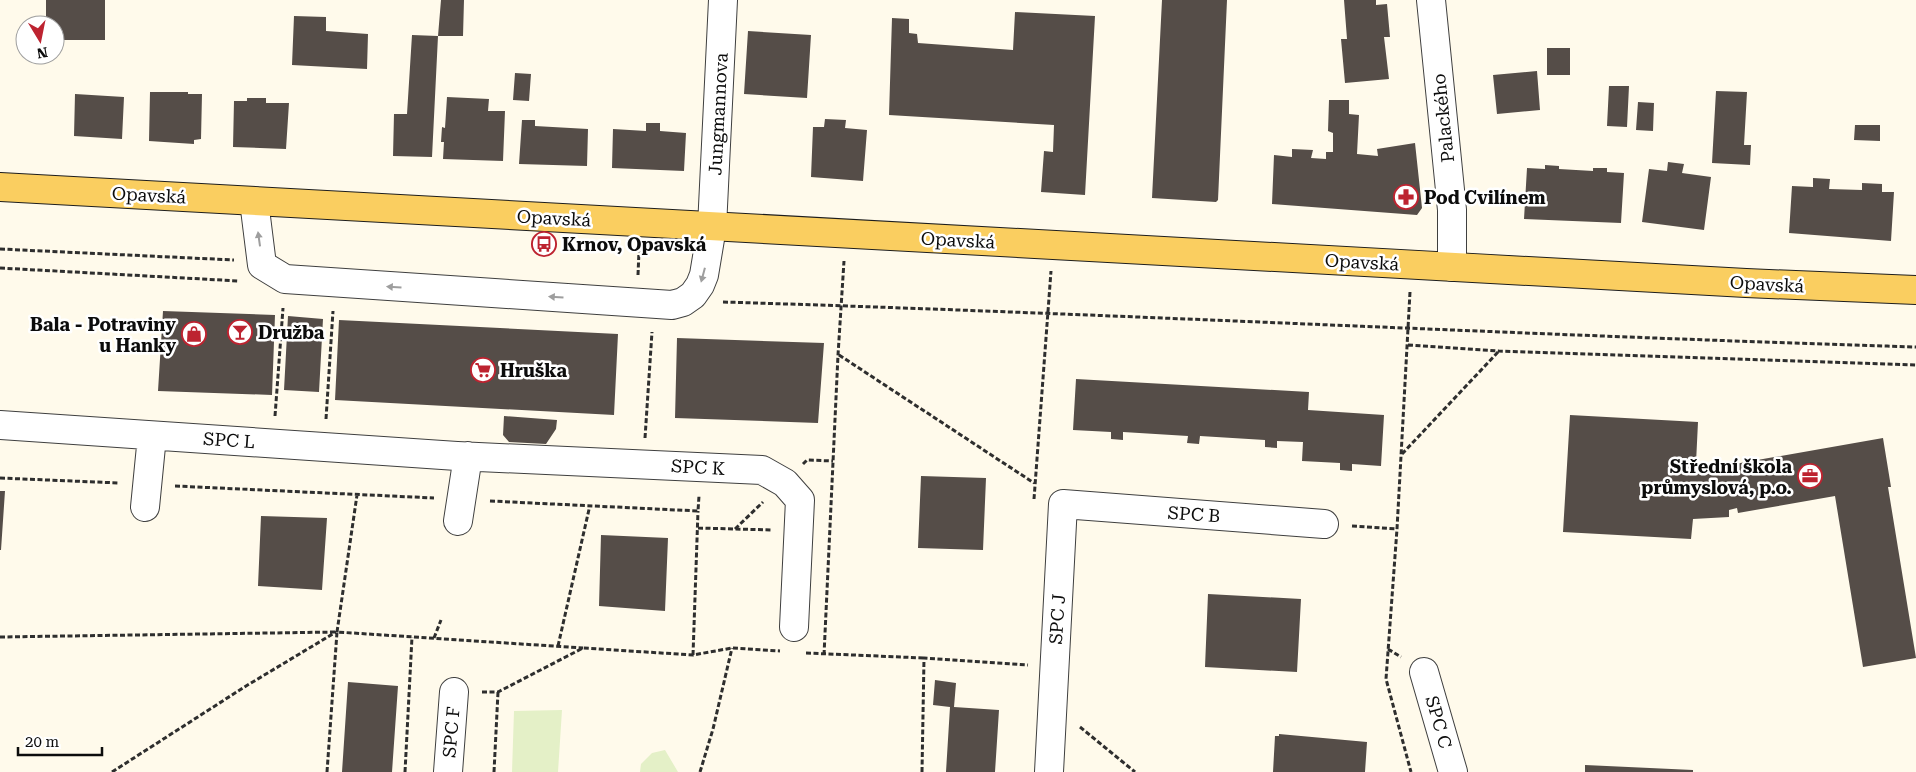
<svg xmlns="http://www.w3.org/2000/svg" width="1916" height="772" viewBox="0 0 1916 772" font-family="'Roboto Serif',serif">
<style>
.pitch{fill:#e4f0c7}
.building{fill:#554d48}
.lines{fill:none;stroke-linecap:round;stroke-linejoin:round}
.minor-casing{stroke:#3f3f3f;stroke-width:30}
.major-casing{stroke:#1d1d1d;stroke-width:30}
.path{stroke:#2e2e2e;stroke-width:3;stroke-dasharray:5 2.5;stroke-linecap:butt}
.minor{stroke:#fff;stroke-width:28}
.major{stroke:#face60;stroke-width:28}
.oneway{fill:#9e9e9e}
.labels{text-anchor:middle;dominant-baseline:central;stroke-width:5;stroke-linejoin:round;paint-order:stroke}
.street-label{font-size:18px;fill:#0c0c0c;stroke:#fff}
.poi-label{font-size:18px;font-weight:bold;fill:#0c0c0c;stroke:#fff;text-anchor:start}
</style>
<rect width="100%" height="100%" fill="#fffaeb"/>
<path class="pitch" d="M562,710L558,772H512L514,711Z
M665,750L678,772H640L641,764L652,753Z"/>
<path class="building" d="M46,0H105V40H55V25H46Z
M441,0H464L463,36H438Z
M1162,0H1227L1218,200L1216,202L1152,198Z
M1344,0H1376V5L1387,4L1390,37H1384L1389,79L1345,83L1341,39H1347Z
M1015,12L1095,16L1085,195L1041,192L1044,151L1053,152L1054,125L889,115L892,18L909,19V33L917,34L918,43L1013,50Z
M294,16L326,17V31L368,34L367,69L292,65Z
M748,31L811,35L807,98L744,94Z
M412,35L438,36L432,157L393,156L394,114H407Z
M1547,48H1570V75H1547Z
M1537,71L1540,110L1497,114L1493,75Z
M515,73L531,74L529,101L513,100Z
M1609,86H1629L1627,127L1607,126Z
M1716,91L1747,92L1744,145H1751L1750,165L1712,163Z
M150,92H188V94H202L201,139L194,140V144L149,141Z
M75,94L124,97L122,139L74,136Z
M447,97L489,99L488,111H505L503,161L443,159L444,142H441L442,127L445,128Z
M247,98H266V103H289L286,149L233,147L234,101H247Z
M1329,100H1349V114L1359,115L1357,154L1378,156L1377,149L1415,143L1422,208L1417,215L1272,204L1274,155L1292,157V149L1313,150L1311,158L1326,159V152H1333V133L1328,131Z
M1638,102L1654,103L1653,131L1636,130Z
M825,119L846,120L845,128L867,130L863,181L811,177L813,127H824Z
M522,120H535V126L588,129L587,166L519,164Z
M646,123H660V131L686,133L684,171L612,168L613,129L646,131Z
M1855,125H1880V141L1854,140Z
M1668,162L1684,164L1682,173L1711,177L1704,230L1642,222L1649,169L1667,171Z
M1545,165L1559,166V169L1593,171V168H1607V172L1624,173L1621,223L1524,219L1527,168L1545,169Z
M1813,178L1830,179L1829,189L1862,190V183L1882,184V192H1894L1891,241L1789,233L1792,186L1813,187Z
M163,311L275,315L272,395L158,391Z
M288,316L323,319L319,392L284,390Z
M339,320L618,334L614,415L335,400Z
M677,338L824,343L818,423L675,418Z
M1076,379L1309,392L1308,410L1384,415L1381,466L1352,464V471L1340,470V463L1302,461L1303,442L1277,441V448L1265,447V440L1200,436L1199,444L1187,443L1188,436L1123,432V440L1111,439V432L1073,430Z
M1570,415L1698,422L1696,463L1729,465L1883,438L1891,487H1888L1916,658L1863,667L1835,496L1738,513L1737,508L1729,510V517L1693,519L1691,539L1563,532Z
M504,416L557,420L556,429L546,444L509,442L503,435Z
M921,476L986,478L983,550L918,548Z
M0,491H5L1,550H0Z
M261,516L327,518L322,590L258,586Z
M601,535L668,538L665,611L599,606Z
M1208,594L1301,599L1297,672L1205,667Z
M935,680L956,683L954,707L999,710L995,772H946L950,707L933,705Z
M348,682L398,686L392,772H342Z
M1279,734L1367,742L1365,772H1273L1275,736H1279Z
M1585,765L1693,770V772H1585Z"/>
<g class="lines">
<defs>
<path id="minor" d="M1431,0L1452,210V267
M254,201L262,265L285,279L672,305L683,302L693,295L700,285L704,275L712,227L723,0
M0,425L457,456L762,470L785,483L800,500L794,627
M145,507L152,436
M458,521L468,456
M1424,672L1453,772
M448,772L454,692
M1049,772L1063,504L1324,524"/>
<path id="major" d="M0,187L1746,283L1916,290"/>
</defs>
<use href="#minor" class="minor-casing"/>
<use href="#major" class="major-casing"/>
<path class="path" d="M0,249L234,260
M0,268L239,281
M638,275L639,251
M1410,292L1397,529L1386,679L1411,772
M723,302C1121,314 1518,335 1916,347
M1408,345L1499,351L1916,365
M839,355L1034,483
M275,416L283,308
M326,419L333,311
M645,438L652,332
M1402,454L1499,351
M803,464L807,460L833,461
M0,478L119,483
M175,486L434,498
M1034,499L1051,271
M490,501L698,511L699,496
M1352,526L1397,529
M698,528L772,530
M735,529L763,502
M337,632L357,495
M0,637L337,632
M434,638L441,620
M558,646L590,505
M1388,649L1401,657
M806,653L924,658
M693,655L698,511
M824,655L838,355L844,261
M482,692H498L583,648L693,655L732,648L780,651
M1080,727L1135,772
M112,772L246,686L336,632
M327,772L337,632L583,648
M405,772L412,637
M494,772L498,692
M700,772L713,729L732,648
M922,772L924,658L1028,665"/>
<use href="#minor" class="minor"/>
<use href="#major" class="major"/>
</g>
<defs><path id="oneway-solid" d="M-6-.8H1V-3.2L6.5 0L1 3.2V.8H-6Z" transform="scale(1.25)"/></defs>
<g class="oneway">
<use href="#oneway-solid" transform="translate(259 239) rotate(-98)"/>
<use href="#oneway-solid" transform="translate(703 275) rotate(105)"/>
<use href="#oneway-solid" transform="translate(394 287) rotate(-176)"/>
<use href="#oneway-solid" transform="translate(556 297) rotate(-176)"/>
</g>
<defs>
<symbol id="pharmacy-ring" viewBox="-11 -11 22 22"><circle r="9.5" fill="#fff" stroke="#bd2330" stroke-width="1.5"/><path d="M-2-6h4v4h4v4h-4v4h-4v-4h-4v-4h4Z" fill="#bd2330"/></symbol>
<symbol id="bus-ring" viewBox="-11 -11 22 22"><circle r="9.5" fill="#fff" stroke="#bd2330" stroke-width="1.5"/><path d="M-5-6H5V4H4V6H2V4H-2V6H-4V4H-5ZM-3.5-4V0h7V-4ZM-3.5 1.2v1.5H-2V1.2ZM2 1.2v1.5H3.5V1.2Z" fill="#bd2330"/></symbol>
<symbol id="bar-ring" viewBox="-11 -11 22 22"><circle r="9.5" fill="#fff" stroke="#bd2330" stroke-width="1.5"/><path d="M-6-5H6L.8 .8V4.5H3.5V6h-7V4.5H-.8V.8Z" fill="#bd2330"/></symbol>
<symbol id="shop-ring" viewBox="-11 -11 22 22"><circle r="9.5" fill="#fff" stroke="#bd2330" stroke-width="1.5"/><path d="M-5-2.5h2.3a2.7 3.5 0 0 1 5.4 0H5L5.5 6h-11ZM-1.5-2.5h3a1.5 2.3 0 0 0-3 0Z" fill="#bd2330"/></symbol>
<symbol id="supermarket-ring" viewBox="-11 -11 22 22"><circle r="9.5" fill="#fff" stroke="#bd2330" stroke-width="1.5"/><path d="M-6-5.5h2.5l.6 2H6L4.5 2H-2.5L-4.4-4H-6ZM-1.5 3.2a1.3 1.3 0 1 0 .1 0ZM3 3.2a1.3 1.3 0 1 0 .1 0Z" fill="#bd2330"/></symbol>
<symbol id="office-ring" viewBox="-11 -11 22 22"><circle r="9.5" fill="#fff" stroke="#bd2330" stroke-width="1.5"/><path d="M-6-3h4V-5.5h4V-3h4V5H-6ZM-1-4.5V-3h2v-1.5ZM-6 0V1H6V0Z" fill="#bd2330"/></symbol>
</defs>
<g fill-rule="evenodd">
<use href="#pharmacy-ring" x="1392" y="183" width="28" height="28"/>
<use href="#bus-ring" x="530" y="230" width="28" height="28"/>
<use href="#bar-ring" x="226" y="318" width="28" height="28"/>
<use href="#shop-ring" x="180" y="320" width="28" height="28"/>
<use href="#supermarket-ring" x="469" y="356" width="28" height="28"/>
<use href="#office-ring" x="1796" y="462" width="28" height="28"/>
</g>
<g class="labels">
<g class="street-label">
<text transform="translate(718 114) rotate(-87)">Jungmannova</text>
<text transform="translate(1443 118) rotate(-96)">Palackého</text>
<text transform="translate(149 195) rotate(3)">Opavská</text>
<text transform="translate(554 218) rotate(3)">Opavská</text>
<text transform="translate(958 240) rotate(3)">Opavská</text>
<text transform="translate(1362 262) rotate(3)">Opavská</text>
<text transform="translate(1767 284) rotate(3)">Opavská</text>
<text transform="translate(229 440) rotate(4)">SPC L</text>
<text transform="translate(698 467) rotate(3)">SPC K</text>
<text transform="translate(1194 514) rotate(4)">SPC B</text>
<text transform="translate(1057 619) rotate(-86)">SPC J</text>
<text transform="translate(1439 722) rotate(74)">SPC C</text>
<text transform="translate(451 732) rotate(-85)">SPC F</text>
</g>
<g class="poi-label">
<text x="1424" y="197">Pod Cvilínem</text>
<text x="562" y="244">Krnov, Opavská</text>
<text x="176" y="324" text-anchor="end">Bala - Potraviny<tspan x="176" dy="21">u Hanky</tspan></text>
<text x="258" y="332">Družba</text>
<text x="500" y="370">Hruška</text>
<text x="1792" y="466" text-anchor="end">Střední škola<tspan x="1792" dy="21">průmyslová, p.o.</tspan></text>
</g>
</g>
<g transform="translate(40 40) rotate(170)"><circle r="24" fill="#ffffff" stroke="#9e9e9e"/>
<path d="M0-4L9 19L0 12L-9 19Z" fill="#bd2330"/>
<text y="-8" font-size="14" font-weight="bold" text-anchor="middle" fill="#0c0c0c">N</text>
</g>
<path d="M18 747v8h84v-8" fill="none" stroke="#0c0c0c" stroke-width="2.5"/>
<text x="25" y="747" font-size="15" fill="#0c0c0c" stroke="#ffffff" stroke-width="4" paint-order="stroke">20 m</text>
</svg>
